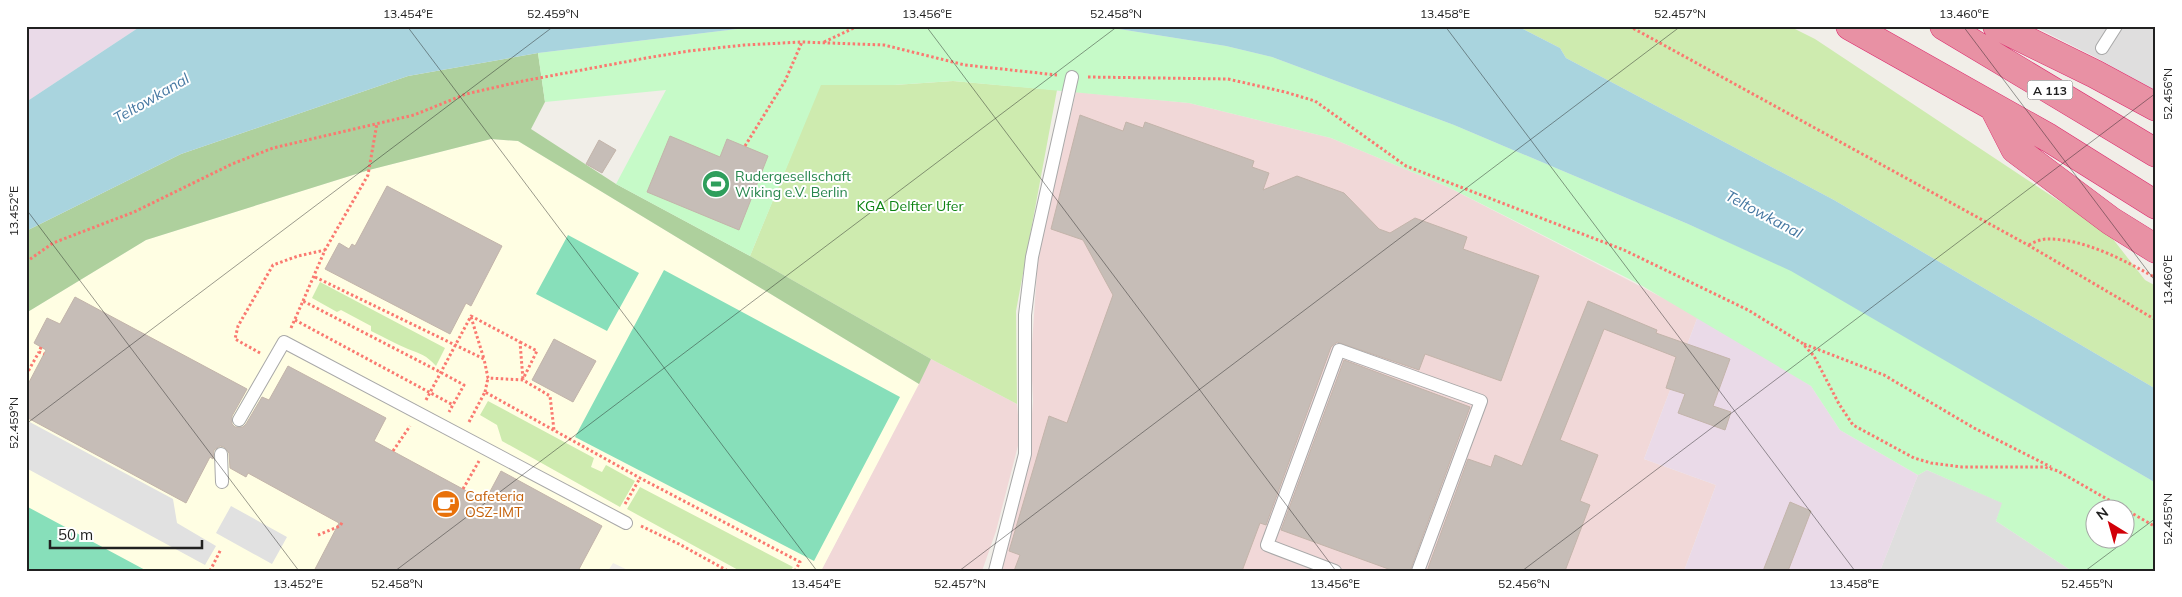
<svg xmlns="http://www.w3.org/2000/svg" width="2182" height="597" viewBox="0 0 2182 597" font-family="Mulish,sans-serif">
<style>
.residential{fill:#dfdede}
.commercial{fill:#f1d8d8}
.industrial{fill:#eadae8}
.education{fill:#fffee3}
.grass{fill:#ceebaf}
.forest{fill:#aed09d}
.park{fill:#c6fac8;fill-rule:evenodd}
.pitch{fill:#87dfba}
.parking{fill:#e1e1e1}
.water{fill:#a9d4de}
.building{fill:#c6bdb7;stroke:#c3b4aa}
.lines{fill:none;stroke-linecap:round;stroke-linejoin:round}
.service-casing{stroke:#a8a8a8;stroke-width:14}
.motorway-casing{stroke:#dc296d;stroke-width:29}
.path{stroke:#fa7970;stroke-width:3;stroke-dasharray:2.5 2.5;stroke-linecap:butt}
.service{stroke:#fff;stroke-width:12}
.motorway{stroke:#e891a4;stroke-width:28}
.ticks{fill:none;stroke:#212121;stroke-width:1;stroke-opacity:0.45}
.labels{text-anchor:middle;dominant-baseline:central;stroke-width:4;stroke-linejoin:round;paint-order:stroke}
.shield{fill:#fff;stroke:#646464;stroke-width:1}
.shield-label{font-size:12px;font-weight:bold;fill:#212121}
.leisure-label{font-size:14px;fill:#27864d;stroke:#fff;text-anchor:start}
.park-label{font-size:14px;fill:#0c8211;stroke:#fff}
.food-label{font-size:14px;fill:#c56008;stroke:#fff;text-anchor:start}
.water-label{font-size:15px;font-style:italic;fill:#4678a2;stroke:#fff}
.neatline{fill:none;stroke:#212121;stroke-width:2}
.ticks-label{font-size:12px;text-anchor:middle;fill:#212121}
</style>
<rect width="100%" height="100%" fill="#f1eee8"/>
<path class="residential" d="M2033,26H2156V91L2095,57Z
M1927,470L2003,503L1996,521L2072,571H1880L1918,475Z"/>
<path class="commercial" d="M1076,92L1189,103L1331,138L1448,187L1698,316L1644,459L1716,485L1684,571H996L1029,455L1033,401L1031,359L1038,256Z
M931,359L1017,404L1020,438L996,531L982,571H821Z"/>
<path class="industrial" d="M26,26H141L26,102Z
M1698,316L1811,386L1840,430L1918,475L1880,571H1684L1716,485L1644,459Z"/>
<path class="education" d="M491,139L518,141L919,384L821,571H630L613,563L608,571H26V313L146,240L369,170Z"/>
<path class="grass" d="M1517,26H1789L1815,39L2109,234L2145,280L2156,286V389L1834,200L1566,58L1560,48Z
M953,81L1057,90L1016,311L1017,404L931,359L750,256L820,85H894Z
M320,282L445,348L436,366C426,355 421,354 408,349C396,344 384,337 371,331V326L341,310L337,312L312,298Z
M488,401L594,458L591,467L602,472L606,465L635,481L620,507L502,441L497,425L480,415Z
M640,487L793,567L790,571H740L627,509Z"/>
<path class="forest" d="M538,53L545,102L531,129L616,184L750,256L931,359L919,384L518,141L491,139L369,170L146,240L26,313V231L181,154L408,76Z"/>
<path class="park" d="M762,26H1100L1226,46L1272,57L1454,125L1688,224L1791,270L2156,483V571H2072L1996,521L2002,503L1927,470L1918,475L1840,430L1811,386L1639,284L1448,187L1331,138L1189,103L953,81L894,85H821L750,256L616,184L666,90L545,102L538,53ZM2094,510H2124V540H2094Z"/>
<path class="pitch" d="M568,235L639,273L607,331L536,294Z
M664,270L900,397L814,561L575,437Z
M26,506L147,571H26Z"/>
<path class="parking" d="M26,420L173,499L177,523L216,546L205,565L26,468Z
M231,506L287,537L272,564L216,533Z"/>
<path class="water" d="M141,26H762L538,53L408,76L181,154L26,231V102Z
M1100,26H1517L1560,48L1566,58L1834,200L2156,389V483L1791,271L1688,224L1454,125L1272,57L1226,46Z"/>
<path class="building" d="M1080,115L1123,131L1126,122L1143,128L1145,122L1254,161L1252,167L1269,173L1263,190L1297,176L1344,193L1379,229L1390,233L1415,218L1467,237L1463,249L1539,276L1501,381L1425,354L1419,370L1337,342L1331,347L1266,525L1260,523L1242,571H1014L1020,555L1009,551L1049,416L1067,423L1113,295L1083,240L1051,229Z
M670,136L720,157L727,139L768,156L739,230L647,192Z
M599,140L616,150L602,173L586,164Z
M387,186L502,246L471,306L466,303L450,334L325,269L339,243L349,249L352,244L355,246Z
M75,297L247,389L232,416V424L235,427H243L246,424L262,397L269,400L288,366L386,418L374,441L485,501L501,471L602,526L578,571H314L339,523L248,473L246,477L230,468L229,453L224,447L220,446L214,450L213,459L210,457L186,503L26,417V388L46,350L34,343L47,318L60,324Z
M1588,301L1657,330L1656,333L1730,359L1713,406L1731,412L1725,430L1678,413L1685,394L1666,388L1676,357L1604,329L1560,440L1598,455L1580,501L1590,505L1565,571H1427L1468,459L1491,467L1495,455L1522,466Z
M554,339L596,361L573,402L532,380Z
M1344,360L1470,407L1410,571H1394L1281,530Z
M1790,502L1811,511L1788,571H1763Z"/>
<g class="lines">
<defs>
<path id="service" d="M2102,48L2116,26
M239,420L284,342L626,523
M221,454L222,482
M995,571L1025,454V315L1032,257L1072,77
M1335,571L1267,545L1339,350L1481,401L1418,571"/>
<path id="motorway" d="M1850,26L2049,138L2156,205
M1944,26L2156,153
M1997,26L2095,74L2156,107
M1994,108L2015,149L2111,221L2156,249"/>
</defs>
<use href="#service" class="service-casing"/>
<use href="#motorway" class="motorway-casing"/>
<path class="path" d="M1629,26L2028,245L2156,320
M824,42L858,26
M1088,77L1228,79L1285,92L1315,101L1406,166L1624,250L1748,310L1802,343L1814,356L1839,404L1853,425L1914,458L1931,463L1962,467H2045L2058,471L2156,527
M745,146L785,81L802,42
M2029,245C2034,242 2041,239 2047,239C2083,238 2126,261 2156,278
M26,262L53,243L134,212L232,164L273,148L414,115L466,94L523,81L646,58L689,51L744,45L802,42L884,45L965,65L1057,75
M315,277L484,359L488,378L523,380L550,396L554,430
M303,301L325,250L368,175L377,123
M471,317L484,359
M295,320L453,405
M291,328L303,301L442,373L464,385L449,412
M520,342L537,351L523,379
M1804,344L1884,375L1974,428L2051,467
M41,347L39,352L44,354
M260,353L235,339L238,326L273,265L298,256L325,250
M26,375L39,352
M485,392L488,378
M426,400L471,316L520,342L523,380
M469,422L485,392L640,478L800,562L795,571
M393,451L410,426
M463,489L479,461
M625,504L640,478
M641,526L679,544L728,571
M318,535L340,526L343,521
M210,571L221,549"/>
<use href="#service" class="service"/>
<use href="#motorway" class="motorway"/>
</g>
<path class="ticks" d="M407,26L817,571M926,26L1336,571M1445,26L1855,571M1963,26L2156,282M26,209L299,571M26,424L554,26M395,571L1118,26M959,571L1681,26M1522,571L2156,93M2085,571L2156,518"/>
<defs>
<symbol id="stadium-disc" viewBox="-11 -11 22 22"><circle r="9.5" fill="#2e9e5b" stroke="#fff"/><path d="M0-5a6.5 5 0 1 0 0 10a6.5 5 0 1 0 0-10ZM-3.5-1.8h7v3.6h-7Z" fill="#fff"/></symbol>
<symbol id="cafe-disc" viewBox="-11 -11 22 22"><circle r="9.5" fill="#e8710a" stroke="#fff"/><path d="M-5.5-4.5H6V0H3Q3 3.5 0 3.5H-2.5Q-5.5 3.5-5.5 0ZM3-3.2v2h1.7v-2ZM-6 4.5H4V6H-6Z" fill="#fff"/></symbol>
</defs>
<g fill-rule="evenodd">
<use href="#stadium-disc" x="700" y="168" width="32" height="32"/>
<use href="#cafe-disc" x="430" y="488" width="32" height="32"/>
</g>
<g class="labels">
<rect class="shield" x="2027.5" y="80.5" width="45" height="19" rx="4"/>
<g class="shield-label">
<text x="2050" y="90">A 113</text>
</g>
<g class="leisure-label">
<text x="735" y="176">Rudergesellschaft<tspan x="735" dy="16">Wiking e.V. Berlin</tspan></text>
</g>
<g class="park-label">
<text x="910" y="206">KGA Delfter Ufer</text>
</g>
<g class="food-label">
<text x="465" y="496">Cafeteria<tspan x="465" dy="16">OSZ-IMT</tspan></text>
</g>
<g class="water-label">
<text transform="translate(151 98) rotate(-30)">Teltowkanal</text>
<text transform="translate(1764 214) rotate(28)">Teltowkanal</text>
</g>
</g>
<rect width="2182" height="597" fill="none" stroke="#ffffff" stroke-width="55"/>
<g transform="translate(2110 524) rotate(323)"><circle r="24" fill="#ffffff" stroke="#a6a6a6"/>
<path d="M0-4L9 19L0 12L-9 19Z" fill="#d20008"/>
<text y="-8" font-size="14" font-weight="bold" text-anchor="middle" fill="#212121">N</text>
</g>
<path d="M50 540v8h152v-8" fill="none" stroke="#212121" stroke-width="2.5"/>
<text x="58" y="540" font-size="15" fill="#212121" stroke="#ffffff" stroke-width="4" paint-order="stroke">50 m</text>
<rect x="28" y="28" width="2126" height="542" class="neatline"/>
<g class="ticks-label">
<text x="408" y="18">13.454°E</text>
<text x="553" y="18">52.459°N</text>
<text x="927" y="18">13.456°E</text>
<text x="1116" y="18">52.458°N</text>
<text x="1445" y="18">13.458°E</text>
<text x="1680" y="18">52.457°N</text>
<text x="1964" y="18">13.460°E</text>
<text transform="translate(2168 94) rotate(-90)" y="4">52.456°N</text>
<text transform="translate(14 211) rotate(-90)" y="4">13.452°E</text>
<text transform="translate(2168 280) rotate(-90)" y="4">13.460°E</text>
<text transform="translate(14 423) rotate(-90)" y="4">52.459°N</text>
<text transform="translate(2168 519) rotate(-90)" y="4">52.455°N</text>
<text x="298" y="588">13.452°E</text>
<text x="397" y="588">52.458°N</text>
<text x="816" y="588">13.454°E</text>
<text x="960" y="588">52.457°N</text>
<text x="1335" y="588">13.456°E</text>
<text x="1524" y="588">52.456°N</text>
<text x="1854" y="588">13.458°E</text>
<text x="2087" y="588">52.455°N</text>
</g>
</svg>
